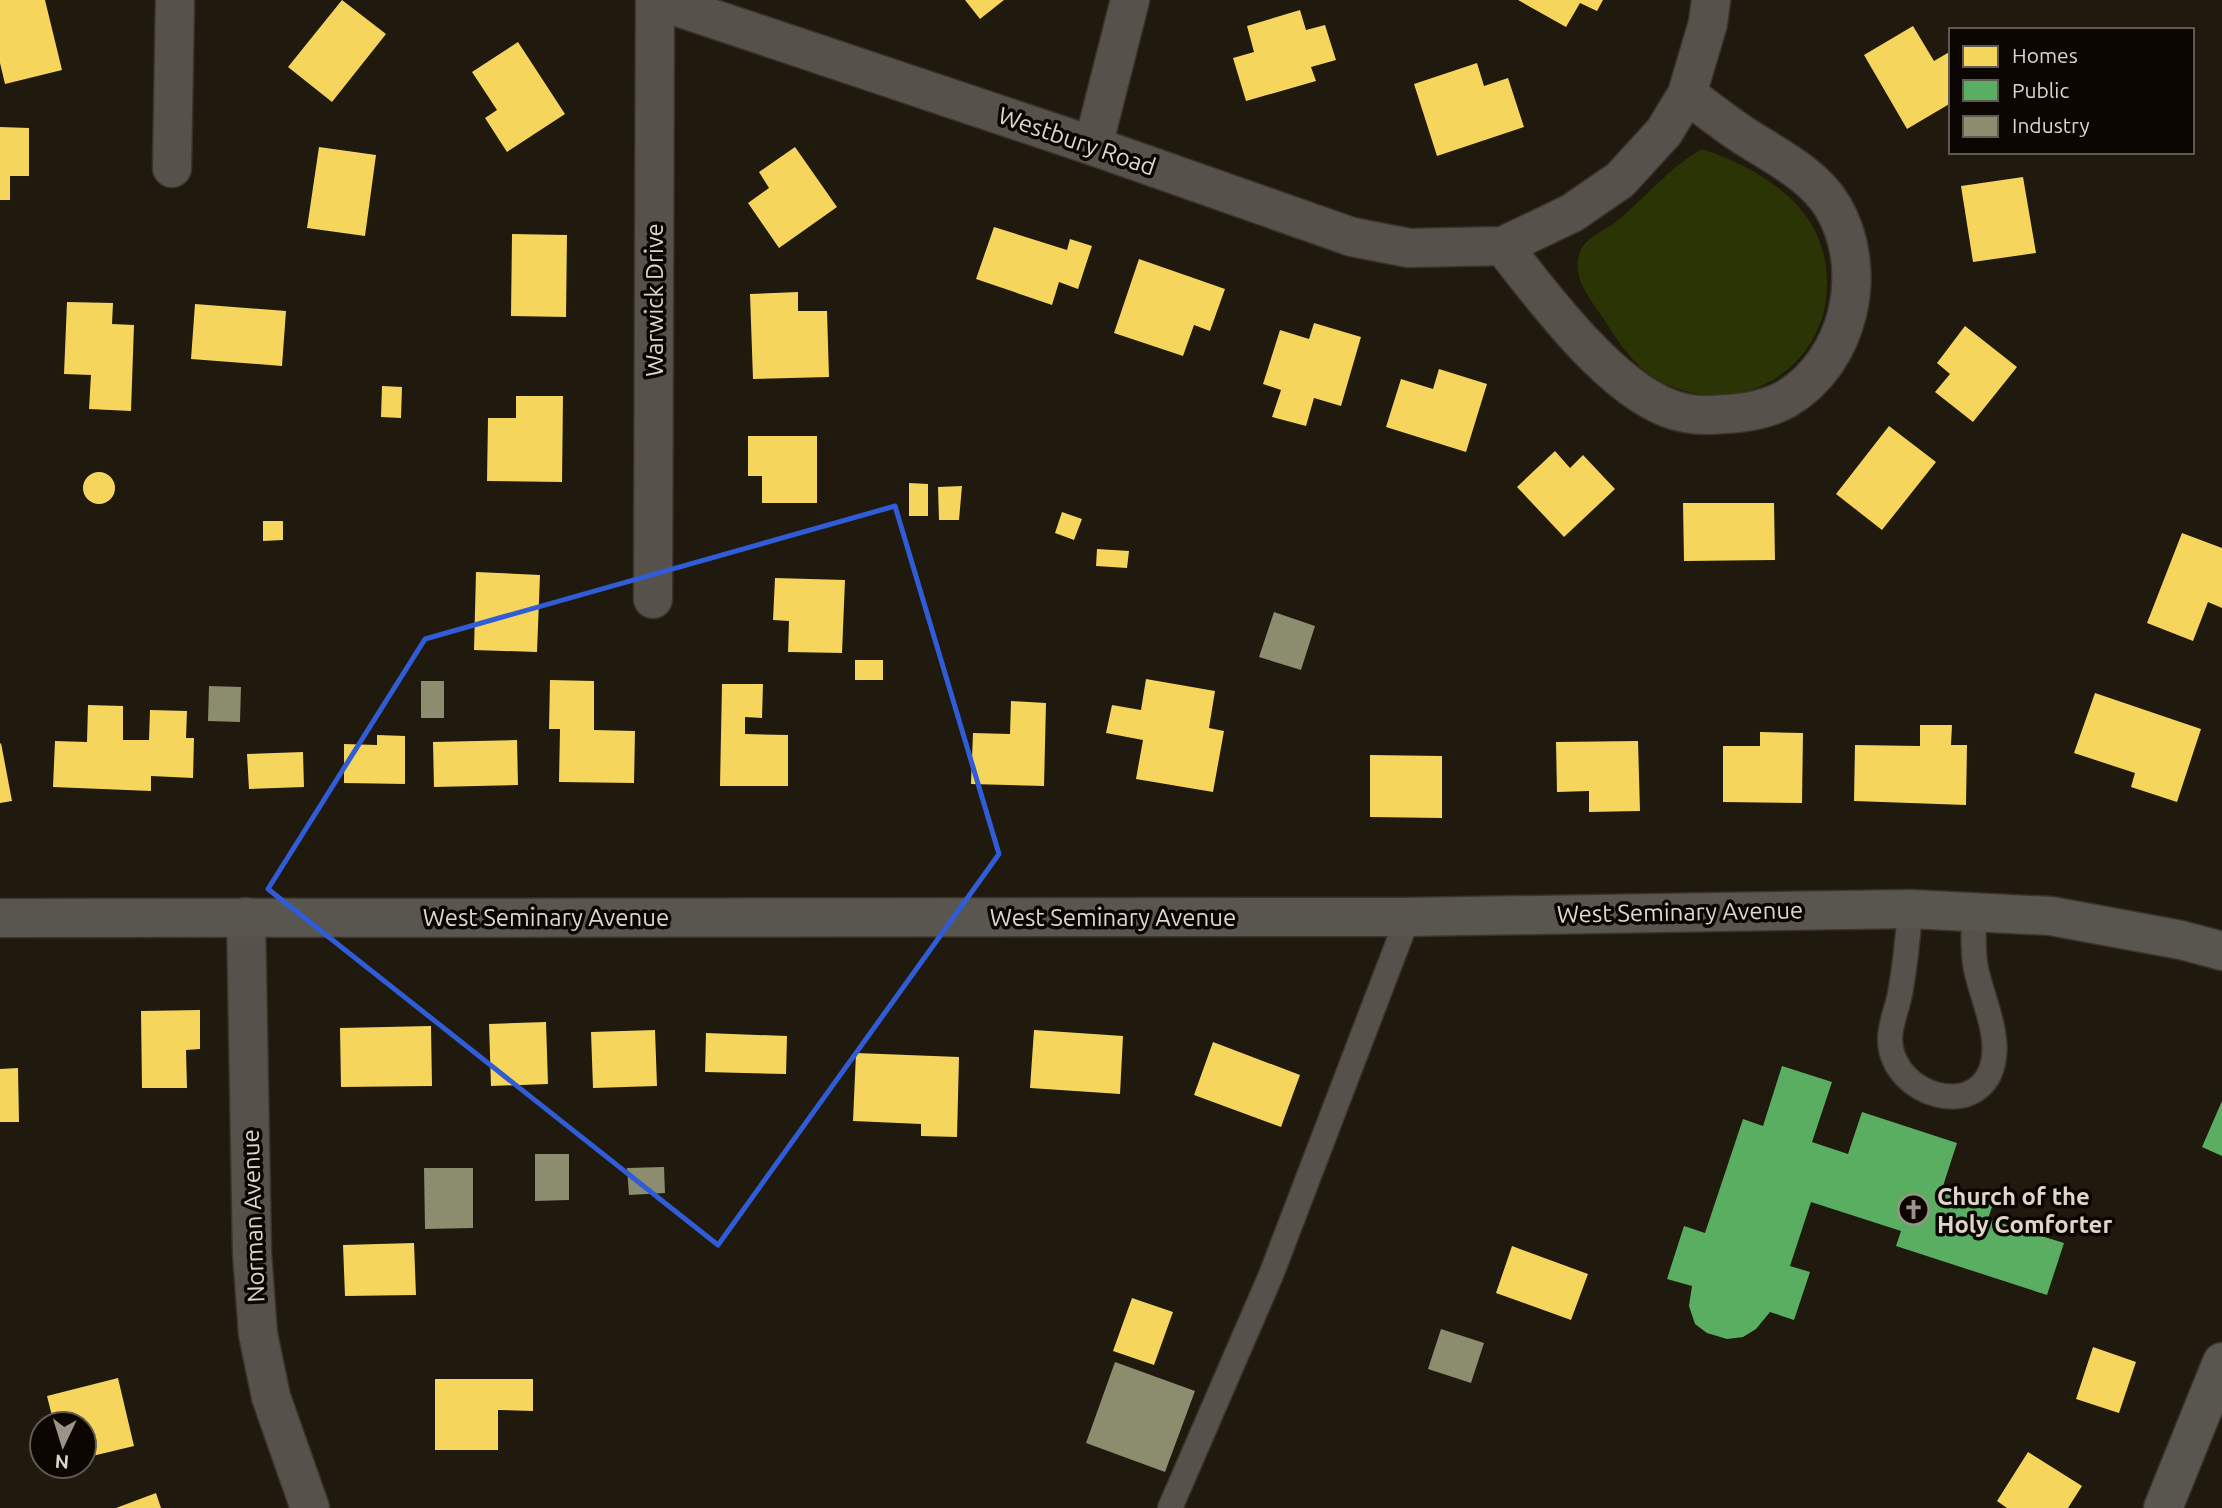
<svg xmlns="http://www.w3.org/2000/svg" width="2222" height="1508" viewBox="0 0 2222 1508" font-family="Ubuntu,sans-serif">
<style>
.green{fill:#2b3404}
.homes{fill:#f6d55c}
.public{fill:#5aae61}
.industry{fill:#8c8c6e}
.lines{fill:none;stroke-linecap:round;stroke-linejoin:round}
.lane-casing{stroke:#39332c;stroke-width:27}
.street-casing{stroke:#39332c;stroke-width:41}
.secondary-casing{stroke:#39332c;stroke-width:41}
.lane{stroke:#56514a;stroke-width:24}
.street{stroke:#56514a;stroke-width:38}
.secondary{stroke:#58564e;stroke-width:38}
.marked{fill:none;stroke:#305cd7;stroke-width:5;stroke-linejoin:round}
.labels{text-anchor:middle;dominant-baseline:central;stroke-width:7;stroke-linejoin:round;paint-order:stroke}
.street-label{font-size:24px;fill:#dfd6ca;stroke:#0b0602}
.poi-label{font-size:24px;font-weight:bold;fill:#dfd6ca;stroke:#0b0602;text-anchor:start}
</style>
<rect width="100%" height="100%" fill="#20190e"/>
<path class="green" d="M1702,149C1753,166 1812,199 1824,256C1845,349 1758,423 1668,385C1638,373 1620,344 1603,318C1592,301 1575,282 1578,261C1578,257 1581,249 1583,246C1590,236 1607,229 1617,221C1646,197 1670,167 1702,149Z"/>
<path class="homes" d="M0,0H45L62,70L5,84L0,63Z
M342,0L386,34L332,102L288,67Z
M965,0H1004L980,19Z
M1518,0H1603L1597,11L1580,3L1566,27Z
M1300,10L1306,30L1325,25L1336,60L1311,67L1316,81L1246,101L1233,58L1254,52L1247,26Z
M1913,26L1934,61L1951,51V103L1907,129L1864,55Z
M518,42L565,114L507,152L485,118L497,110L472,72Z
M1477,63L1484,86L1508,78L1524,127L1437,156L1414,84Z
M0,127L29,128V176H10V200H0Z
M319,147L376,155L365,236L307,228Z
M795,147L837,207L779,248L748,203L769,188L759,172Z
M2023,177L2036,253L1973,262L1961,186Z
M994,227L1067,250L1070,239L1092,246L1078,289L1059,282L1052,305L976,279Z
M512,234L567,235L566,317L511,316Z
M1139,259L1225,289L1210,331L1194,325L1183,356L1114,333Z
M798,292V311H827L829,377L753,379L750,294Z
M67,302L113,303L112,324L134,325L131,411L89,409L91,375L64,374Z
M195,304L286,311L282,366L191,359Z
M1314,323L1361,337L1341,406L1314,398L1306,426L1272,417L1281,390L1263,384L1280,330L1309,339Z
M1965,326L2017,367L1973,422L1935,392L1950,374L1937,363Z
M1439,369L1487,384L1466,452L1386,427L1401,379L1433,389Z
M382,386L402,387L401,418L381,417Z
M516,396H563L562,482L487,481L488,418H516Z
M1889,426L1936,462L1882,530L1836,494Z
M748,436H817V503H762V476H748Z
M1555,451L1570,468L1583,455L1615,489L1564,537L1517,487Z
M83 488a16 16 0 1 1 32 0a16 16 0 1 1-32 0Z
M909,483L928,484V516H909Z
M962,486L959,520H939L938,487Z
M1683,503H1774L1775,560L1684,561Z
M1062,512L1082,519L1074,540L1055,533Z
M263,521H283V540L263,541Z
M2182,533L2222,548V608L2208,602L2193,641L2147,623Z
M1097,549L1129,551L1127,568L1096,566Z
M476,572L540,575L537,652L474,650Z
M775,578L845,580L842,653L788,652L789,621L773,620Z
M855,660H883V680H855Z
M1146,679L1215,691L1209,728L1224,731L1213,792L1136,779L1143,740L1106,733L1112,705L1141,710Z
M550,680L594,681V730L635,731L634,783L559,782L560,729H549Z
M722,684H763L762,718L745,717V734L788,735V786H720Z
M2095,693L2201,729L2177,802L2131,787L2135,773L2074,753Z
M1011,701L1046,703L1044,786L971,784L973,733L1010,734Z
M88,705L123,706V740H149L150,710L187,711L186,738H194L193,778L151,776V791L53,787L55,741L87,742Z
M1920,725H1952L1951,745H1967L1966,805L1854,801L1855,745L1920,746Z
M1760,732L1803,733L1802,803L1723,802V746H1760Z
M377,735L405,736V784L344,783V744L377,745Z
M517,740L518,785L434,787L433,742Z
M1638,741L1640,811L1589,812V791L1557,792L1556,742Z
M1,743L12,801L0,803V744Z
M303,752L304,787L249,789L247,754Z
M1370,755L1442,756V818L1370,817Z
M200,1010V1049L186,1050L187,1088H142L141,1011Z
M546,1022L548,1084L491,1086L489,1024Z
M431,1026L432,1086L341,1087L340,1028Z
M655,1030L657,1086L593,1088L591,1032Z
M1034,1030L1123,1036L1120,1094L1030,1088Z
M706,1033L787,1036L786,1074L705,1072Z
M1213,1042L1300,1075L1281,1127L1194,1095Z
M856,1053L959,1057L957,1137L921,1136V1124L853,1121Z
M18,1068L19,1122H0V1069Z
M414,1243L416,1295L345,1296L343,1245Z
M1512,1246L1588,1274L1571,1320L1496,1293Z
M1132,1298L1173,1312L1154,1365L1113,1351Z
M2093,1347L2136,1362L2119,1413L2076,1399Z
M118,1378L134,1446L84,1458V1424H54L47,1396Z
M435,1379H533V1411L498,1410V1450H435Z
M2028,1452L2082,1486L2068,1508H2007L1997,1501Z
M156,1493L161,1508H116Z"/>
<path class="public" d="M1782,1066L1832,1082L1812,1142L1848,1154L1862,1112L1957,1143L1943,1186L1994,1201L1988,1219L2064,1243L2047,1295L1896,1246L1901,1231L1811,1202L1790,1266L1810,1272L1794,1320L1770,1312L1756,1329L1743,1337L1727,1339L1707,1333L1695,1324L1689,1306L1692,1286L1667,1279L1684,1226L1705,1233L1743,1119L1763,1126Z
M2222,1101V1156L2202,1147Z"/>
<path class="industry" d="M1274,612L1315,626L1301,670L1259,657Z
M421,681H444V718H421Z
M209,686L241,687L240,722L208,721Z
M535,1154H569V1200L535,1201Z
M664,1167L665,1193L629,1195L627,1168Z
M424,1168H473V1228L425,1229Z
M1441,1329L1484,1343L1471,1383L1428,1369Z
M1115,1362L1195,1391L1165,1472L1086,1443Z"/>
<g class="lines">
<defs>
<path id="lane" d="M1910,909C1908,938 1905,966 1900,994C1897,1009 1889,1027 1890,1041C1893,1097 1980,1121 1993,1063C2000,1034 1982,998 1976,969C1972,950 1974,929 1974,910
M1170,1508L1271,1275L1408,917"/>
<path id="street" d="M657,0L1093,146L1352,237L1409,248L1503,246L1572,213L1620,180L1664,132L1687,94L1708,23L1711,0
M1093,146L1130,0
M172,168L175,0
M1503,246C1542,296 1608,385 1668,408C1685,415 1707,416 1725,414C1746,413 1768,409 1786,399C1850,361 1870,270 1833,207C1812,171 1766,152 1734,129C1718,118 1703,106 1687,94
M653,599L655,0
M246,917L252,1253L258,1334L271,1397L310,1508"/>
<path id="secondary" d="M0,918L1408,917L1910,909L2051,916L2181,940L2222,951
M2163,1508L2222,1362"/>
</defs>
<use href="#lane" class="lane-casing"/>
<use href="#street" class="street-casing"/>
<use href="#secondary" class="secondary-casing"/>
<use href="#lane" class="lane"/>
<use href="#street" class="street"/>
<use href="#secondary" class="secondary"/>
</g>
<path class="marked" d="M895,506L999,854L718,1245L268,889L425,639Z"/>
<defs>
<symbol id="church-ring" viewBox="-11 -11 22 22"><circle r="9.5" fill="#0b0602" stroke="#9c9488" stroke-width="1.5"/><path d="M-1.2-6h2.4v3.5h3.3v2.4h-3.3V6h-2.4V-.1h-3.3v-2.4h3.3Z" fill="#9c9488"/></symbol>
</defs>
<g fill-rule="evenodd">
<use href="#church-ring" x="1896" y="1192" width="35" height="35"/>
</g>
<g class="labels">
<g class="street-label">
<text transform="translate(1077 141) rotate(19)">Westbury Road</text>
<text transform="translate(654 300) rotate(-90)">Warwick Drive</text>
<text transform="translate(1680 912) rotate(-1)">West Seminary Avenue</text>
<text x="546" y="917">West Seminary Avenue</text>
<text x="1113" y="917">West Seminary Avenue</text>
<text transform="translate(253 1216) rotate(-92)">Norman Avenue</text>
</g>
<g class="poi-label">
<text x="1937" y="1196">Church of the<tspan x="1937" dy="28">Holy Comforter</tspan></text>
</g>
</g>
<rect x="1949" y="28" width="245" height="126" fill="#0b0602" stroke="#605952" stroke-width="2"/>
<rect x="1963" y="46" width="35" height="21" fill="#f6d55c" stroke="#605952" stroke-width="2"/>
<text x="2012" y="63" font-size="21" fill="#dfd6ca">Homes</text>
<rect x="1963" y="80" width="35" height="21" fill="#5aae61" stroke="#605952" stroke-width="2"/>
<text x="2012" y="98" font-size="21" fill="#dfd6ca">Public</text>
<rect x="1963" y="116" width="35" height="21" fill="#8c8c6e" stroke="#605952" stroke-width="2"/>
<text x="2012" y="133" font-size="21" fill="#dfd6ca">Industry</text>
<g transform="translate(63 1445) rotate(184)"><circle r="33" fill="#0b0602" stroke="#605952" stroke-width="2"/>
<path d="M0-5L12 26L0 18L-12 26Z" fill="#9c9488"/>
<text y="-10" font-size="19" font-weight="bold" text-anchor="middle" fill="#dfd6ca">N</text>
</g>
</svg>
